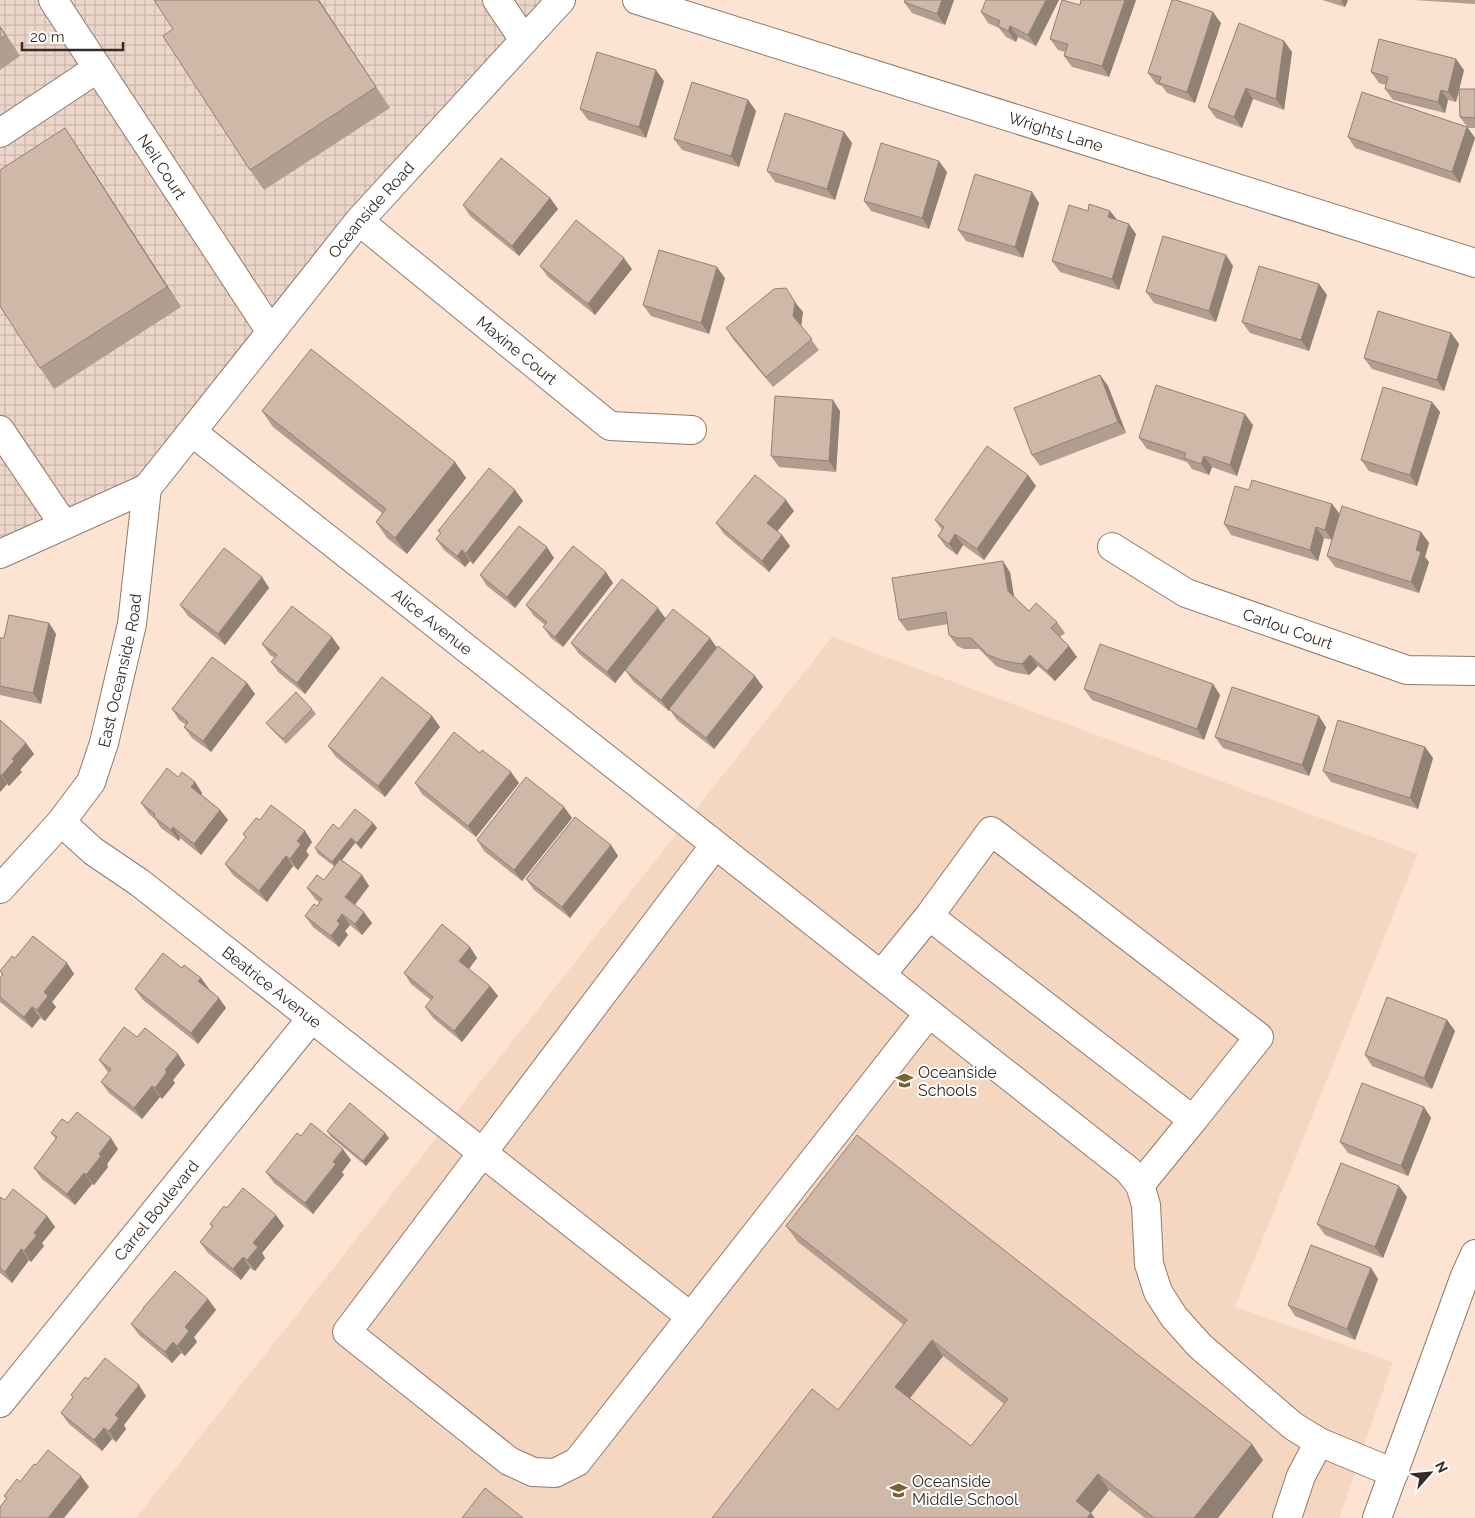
<svg xmlns="http://www.w3.org/2000/svg" width="1475" height="1518" viewBox="0 0 1475 1518" font-family="Raleway,sans-serif">
<style>
.industrial{fill:url(#industrial-grid)}
.built{fill:#f5d6c0}
.lines{fill:none;stroke-linecap:round;stroke-linejoin:round}
.minor-casing{stroke:#907a6a;stroke-width:30}
.minor{stroke:#fff;stroke-width:28}
.wall{fill:#b29e90;fill-rule:evenodd}
.shaded-wall{fill:#918175}
.building{fill:#cfb8a7;stroke:#918175;fill-rule:evenodd}
.labels{text-anchor:middle;dominant-baseline:central;stroke-width:4;stroke-linejoin:round;paint-order:stroke}
.street-label{font-size:16px;fill:#342b25;stroke:#fff}
.poi-label{font-size:16px;fill:#342b25;stroke:#fff;text-anchor:start}
</style>
<defs>
<pattern id="industrial-grid" width="8" height="8" patternUnits="userSpaceOnUse" patternTransform="scale(1.25)"><rect width="8" height="8" fill="#ebd6c9"/><path d="M0 4h8M4 0v8" fill="none" stroke="#cab8ac"/></pattern>
</defs>
<rect width="100%" height="100%" fill="#fce3d2"/>
<path class="industrial" d="M0,0H554L140,496L0,559Z"/>
<path class="built" d="M832,637L1418,854L1235,1307L1393,1362L1339,1518H136Z"/>
<g class="lines">
<defs>
<g id="minor">
<path id="s1" d="M53,0L271,332"/>
<path d="M497,0L524,40"/>
<path id="s2" d="M637,0L1475,263"/>
<path d="M0,133L98,68"/>
<path id="s3" d="M359,221L610,426L692,430"/>
<path d="M0,430L64,525"/>
<path id="s4" d="M192,432L1128,1170L1140,1185L1146,1205L1149,1264L1158,1292L1174,1317L1200,1346L1293,1426L1319,1442L1394,1473"/>
<path id="s5" d="M1112,547L1186,593L1407,670L1475,671"/>
<path d="M0,554L147,488"/>
<path id="s6" d="M61,822L93,851L140,883L691,1317"/>
<path d="M715,845L347,1332L509,1461L533,1472L555,1473L577,1462L929,1013"/>
<path id="s7" d="M0,889L61,822L91,782L104,743L132,624L147,488L359,221L561,0"/>
<path d="M881,975L929,916L991,831L1259,1037L1193,1120L929,916"/>
<path d="M1140,1185L1193,1120"/>
<path id="s8" d="M0,1403L311,1019"/>
<path d="M1287,1518L1301,1476L1319,1442"/>
<path d="M1377,1518L1465,1276L1475,1254"/>
</g>
</defs>
<use href="#minor" class="minor-casing"/>
<use href="#minor" class="minor"/>
</g>
<path class="wall" d="M154,0H319L390,108L264,190L250,170L173,29Z
M905,0H954L945,25L912,13L904,2Z
M1059,0L1036,46L1018,37L1016,42L1006,37L999,28L988,23L981,12Z
M1081,0H1136L1109,77L1072,67L1064,56L1065,52L1058,50L1050,39L1080,5Z
M1322,0H1348L1345,7Z
M1414,0H1475V4Z
M1221,23L1195,103L1167,93L1162,86L1156,84L1148,73Z
M0,26L20,56L0,70Z
M1284,41L1292,52L1284,110L1253,99L1242,128L1216,118L1208,107Z
M1464,70L1459,89H1475V128H1468L1475,138L1460,183L1355,148L1348,137L1467,127L1460,117L1459,90L1456,102L1448,100L1445,113L1393,100L1385,89L1386,85L1379,83L1371,72Z
M664,81L646,138L588,120L580,109Z
M748,100L756,111L739,167L682,150L674,139Z
M65,128L79,149L181,307L54,389L40,368Z
M844,132L852,143L835,200L775,182L767,171Z
M947,172L929,229L871,211L864,201Z
M1032,192L1039,203L1023,258L966,241L958,230Z
M550,198L558,209L519,256L470,216L463,205Z
M1088,211H1110L1117,220L1136,234L1119,290L1060,272L1052,261Z
M1226,255L1233,266L1216,322L1154,303L1146,292Z
M540,266L632,269L595,315L548,277Z
M725,278L709,334L651,316L643,305Z
M1319,284L1327,295L1309,351L1250,333L1242,322Z
M803,312L801,326L819,350L773,387L733,339L726,328Z
M1451,333L1459,344L1444,391L1372,369L1364,358Z
M1100,375L1108,386L1126,433L1040,466L1032,455Z
M1432,402L1440,412L1417,486L1369,471L1361,460Z
M262,411L455,462L466,478L407,554L387,538L376,522L382,513L273,427Z
M840,411L836,472L779,467L771,456Z
M1253,425L1237,476L1212,467L1209,475L1192,469L1187,462L1147,449L1139,438Z
M1036,486L984,560L963,545L957,555L946,547L938,536L942,530L935,520Z
M515,490L523,501L473,564L470,561L465,567L444,550L436,539L441,534L438,531Z
M1249,490L1332,504L1340,514L1421,532L1429,543L1425,557L1429,562L1419,593L1335,567L1327,556L1332,540L1324,538L1318,561L1231,535L1224,524Z
M794,511L777,531L782,535L790,546L769,572L724,534L716,523Z
M554,558L515,608L487,586L480,575Z
M1010,572L1014,598L1029,611L1057,622L1065,633L1060,637L1077,657L1055,681L1038,666L1029,675L1012,672L996,666L979,649H964L957,646L949,635L948,624L907,631L899,620Z
M262,577L269,588L225,645L188,616L180,605Z
M613,583L563,647L551,638L543,627L545,625L534,616L526,605Z
M665,619L717,648L763,687L714,749L677,720L670,710L669,711L633,681L625,670L633,660L615,683L579,654L571,643Z
M49,623L56,634L41,704L0,695V638H4Z
M262,644L340,648L305,694L279,673L271,662L275,658L270,655Z
M247,683L255,694L211,752L192,738L184,727L186,725L179,720L172,709Z
M1213,684L1220,695L1204,740L1092,700L1084,689Z
M312,709L316,714L286,744L270,728L266,723Z
M432,716L440,727L385,797L336,757L328,746Z
M0,720L26,743L34,754L20,770L22,772L9,786L7,784L0,792Z
M1326,727L1309,776L1223,748L1215,737Z
M1425,747L1433,758L1418,809L1331,782L1323,771Z
M480,753L519,783L476,837L422,794L415,783Z
M178,777L195,782L202,793L201,794L220,810L228,820L201,855L180,838L179,841L161,828L155,819L149,814L141,803Z
M564,807L572,818L522,881L484,851L477,840Z
M260,820L305,831L312,842L306,851L309,855L298,870L293,866L267,902L233,875L225,864L246,838L243,834Z
M373,823L377,828L361,849L355,843L342,860L362,875L369,886L355,905L372,923L362,935L350,925L345,931L348,935L339,947L313,927L305,916L317,906L320,903L315,899L307,888L324,880L334,866L318,854L315,848L339,829Z
M611,845L618,856L570,918L534,890L526,879Z
M470,947L477,958L469,969L490,986L498,996L462,1042L433,1018L425,1007L431,1000L411,984L404,973Z
M15,958L67,963L74,974L52,1002L56,1007L45,1021L40,1018L32,1028L0,1002V978L2,975L0,971Z
M182,968L201,978L209,989L219,998L226,1008L198,1044L143,1000L135,989Z
M1447,1020L1455,1031L1432,1089L1372,1066L1365,1055Z
M137,1037L178,1054L185,1065L173,1080L175,1083L162,1099L160,1097L142,1119L109,1093L101,1082L109,1073L107,1071L99,1060Z
M1424,1107L1431,1118L1408,1176L1348,1153L1340,1142Z
M68,1123L118,1149L107,1164L108,1167L94,1185L92,1184L75,1205L42,1179L34,1168L56,1139L51,1133Z
M327,1131L389,1138L366,1166L331,1137Z
M301,1136L351,1160L342,1172L344,1175L313,1214L274,1183L266,1172Z
M0,1197L5,1200L47,1216L55,1227L42,1243L44,1246L31,1262L29,1260L12,1283L0,1273Z
M1407,1197L1383,1258L1325,1235L1317,1224Z
M227,1208L284,1226L262,1253L265,1258L255,1271L250,1268L241,1280L208,1253L200,1242L212,1227L210,1224Z
M786,1226L1263,1460L1218,1518H1145L1109,1490L1091,1513L838,1410L904,1325L798,1242ZM943,1356L1004,1404L971,1446L910,1398Z
M1371,1268L1378,1279L1355,1340L1295,1316L1288,1305Z
M208,1299L216,1310L194,1337L197,1342L185,1356L181,1353L172,1363L139,1335L131,1324Z
M88,1379L146,1396L124,1425L126,1429L116,1442L112,1439L102,1451L69,1424L61,1413L73,1398L71,1395Z"/>
<path class="shaded-wall" d="M318,0H319L390,108Z
M942,0H954L945,25L937,14Z
M1046,0H1059L1036,46L1028,35Z
M1125,0H1136L1109,77L1102,66Z
M1342,0H1348L1345,7L1342,2Z
M1213,12L1221,23L1195,103L1187,92Z
M0,26L20,56L0,27Z
M1010,26L1018,37L1016,42L1008,31Z
M1284,41L1292,52L1284,110L1276,99Z
M1456,59L1464,70L1456,102L1448,92Z
M656,70L664,81L646,138L639,127Z
M1246,88L1253,99L1242,128L1234,117Z
M1441,90L1448,100L1445,113L1438,102Z
M748,100L756,111L739,167L731,156Z
M1467,127L1475,138L1460,183L1452,172Z
M65,128L79,149L181,307L167,287Z
M844,132L852,143L835,200L827,189Z
M939,161L947,172L929,229L922,218Z
M1032,192L1039,203L1023,258L1015,247Z
M550,198L558,209L519,256L512,246Z
M1110,211L1118,221L1108,217Z
M1129,224L1136,234L1119,290L1112,279Z
M1226,255L1233,266L1216,322L1209,311Z
M624,258L632,269L595,315L588,304Z
M717,267L725,278L709,334L701,323Z
M1319,284L1327,295L1309,351L1301,340Z
M795,302L803,312L801,327L793,316Z
M1451,333L1459,344L1444,391L1437,380Z
M1100,375L1108,386L1126,433L1118,422Z
M833,400L840,411L836,472L829,461Z
M1432,402L1440,412L1417,486L1410,475Z
M1245,414L1253,425L1237,476L1230,465Z
M1204,456L1212,467L1209,475L1201,464Z
M455,462L466,478L407,554L395,538Z
M1028,475L1036,486L984,560L977,549Z
M515,490L523,501L473,564L466,553Z
M786,500L794,511L775,534L767,523Z
M1332,504L1340,515L1333,541L1325,530Z
M1316,527L1324,538L1318,561L1310,550Z
M1421,532L1429,543L1425,557L1429,562L1419,593L1411,582L1416,550Z
M955,534L963,545L957,555L949,544Z
M782,535L790,546L769,572L762,561Z
M547,547L554,558L515,608L507,597Z
M462,550L470,561L465,567L457,556Z
M1003,561L1010,572L1015,602L1008,591Z
M606,572L613,583L563,647L555,637Z
M262,577L269,588L225,645L218,634Z
M658,608L666,619L615,683L607,672Z
M49,623L56,634L41,704L33,693Z
M332,637L340,648L305,694L297,683Z
M710,638L718,649L669,711L661,700Z
M1069,646L1077,657L1055,681L1047,671Z
M1030,655L1038,666L1029,675L1022,664Z
M755,676L763,687L714,749L706,738Z
M247,683L255,694L211,752L203,741Z
M1213,684L1220,695L1204,740L1197,729Z
M432,716L440,727L385,797L378,786Z
M1319,716L1326,727L1309,776L1302,765Z
M26,743L34,754L20,770L22,772L9,786L2,775L12,759Z
M1425,747L1433,758L1418,809L1410,798Z
M511,772L519,783L476,837L468,826Z
M0,774L7,784L0,792Z
M195,782L202,793L199,798L191,787Z
M564,807L572,818L522,881L514,870Z
M220,810L228,820L201,855L194,844Z
M373,823L377,828L361,849L357,843Z
M173,827L180,838L179,841L171,830Z
M305,831L312,842L306,851L309,855L298,870L290,859L297,841Z
M351,838L355,843L336,868L332,862Z
M611,845L618,856L570,918L562,907Z
M286,856L293,866L267,902L259,891Z
M362,875L369,886L352,908L345,897Z
M364,912L372,923L362,935L355,924Z
M342,914L350,925L345,931L348,935L339,947L331,936L337,921Z
M470,947L477,958L466,972L459,961Z
M67,963L74,974L52,1002L56,1007L45,1021L37,1010L44,992Z
M201,978L209,989L206,992L198,981Z
M490,986L498,996L462,1042L454,1031Z
M219,998L226,1008L198,1044L191,1033Z
M32,1007L40,1018L32,1028L24,1017Z
M1447,1020L1455,1031L1432,1089L1424,1078Z
M178,1054L185,1065L173,1080L175,1083L162,1099L155,1088L165,1070Z
M152,1086L160,1097L142,1119L134,1108Z
M1424,1107L1431,1118L1408,1176L1401,1166Z
M385,1133L389,1138L366,1166L363,1161Z
M111,1138L118,1149L107,1164L108,1167L94,1185L86,1175L99,1154Z
M343,1149L351,1160L342,1172L344,1175L313,1214L305,1203L333,1162Z
M84,1173L92,1184L75,1205L67,1194Z
M1399,1186L1407,1197L1383,1258L1375,1247Z
M276,1215L284,1226L262,1253L265,1258L255,1271L247,1260L253,1243Z
M47,1216L55,1227L42,1243L44,1246L31,1262L24,1251L34,1233Z
M21,1249L29,1260L12,1283L5,1272Z
M243,1257L250,1268L241,1280L233,1269Z
M1371,1268L1378,1279L1355,1340L1347,1329Z
M208,1299L216,1310L194,1337L197,1342L185,1356L177,1346L185,1327Z
M932,1340L943,1356L906,1403L895,1387Z
M173,1342L181,1353L172,1363L165,1352Z
M139,1385L146,1396L124,1425L126,1429L116,1442L109,1431L115,1415Z
M104,1428L112,1439L102,1451L94,1440Z
M1252,1444L1263,1460L1218,1518H1194Z
M1098,1474L1109,1490L1091,1513L1095,1518H1087L1076,1501Z
M81,1476L89,1487L64,1518H48Z"/>
<path class="building" d="M154,0H318L376,87L250,170L163,36L173,29Z
M905,0H942L937,14L904,2Z
M986,0H1046L1028,35L1010,26L1008,31L998,26L1000,21L981,12Z
M1062,0L1080,5L1081,0H1125L1102,66L1064,56L1068,44L1050,39Z
M1172,0H1176L1213,12L1187,92L1159,83L1161,77L1148,73Z
M1239,23L1284,41L1276,99L1246,88L1234,117L1208,107Z
M0,27L6,35L0,39Z
M1379,39L1456,59L1448,92L1441,90L1438,102L1385,89L1388,77L1371,72Z
M597,52L656,70L639,127L580,109Z
M692,82L748,100L731,156L674,139Z
M1459,89H1475V118L1460,117Z
M1362,92L1467,127L1452,172L1348,137Z
M785,113L844,132L827,189L767,171Z
M65,128L167,287L40,368L0,306V170Z
M881,143L939,161L922,218L864,201Z
M501,158L550,198L512,246L463,205Z
M975,174L1032,192L1015,247L958,230Z
M1089,204L1110,211L1108,217L1129,224L1112,279L1052,261L1069,205L1088,211Z
M576,220L624,258L588,304L540,266Z
M1163,236L1226,255L1209,311L1146,292Z
M659,250L717,267L701,323L643,305Z
M1259,266L1319,284L1301,340L1242,322Z
M786,288L795,302L793,316L812,339L766,377L726,328L774,289Z
M1378,311L1451,333L1437,380L1364,358Z
M311,349L455,462L395,538L376,522L386,509L262,411Z
M1100,375L1118,422L1032,455L1014,408Z
M1156,385L1245,414L1230,465L1204,456L1201,464L1184,458L1186,453L1139,438Z
M1383,387L1432,402L1410,475L1361,460Z
M775,396L833,400L829,461L771,456Z
M987,446L1028,475L977,549L955,534L949,544L938,536L944,527L935,520Z
M489,468L515,490L466,553L462,550L457,556L436,539L441,533L438,531Z
M755,475L786,500L767,523L782,535L762,561L716,523Z
M1252,480L1332,504L1325,530L1316,527L1310,550L1224,524L1235,486L1249,490Z
M1342,506L1421,532L1416,550L1421,552L1411,582L1327,556Z
M519,526L547,547L507,597L480,575Z
M573,546L606,572L555,637L543,627L547,622L526,605Z
M224,548L262,577L218,634L180,605Z
M1003,561L1008,591L1029,611L1036,603L1057,622L1051,628L1069,646L1047,671L1030,655L1022,664L1004,661L988,655L971,638H956L949,635L946,612L899,620L892,578Z
M622,579L658,608L607,672L571,643Z
M292,606L332,637L297,683L271,662L277,655L262,644Z
M673,609L710,638L661,700L625,670Z
M9,615L49,623L33,693L0,686V638H4Z
M1100,644L1213,684L1197,729L1084,689Z
M718,646L755,676L706,738L669,709Z
M212,657L247,683L203,741L184,727L188,722L172,709Z
M382,677L432,716L378,786L328,746Z
M1232,687L1319,716L1302,765L1215,737Z
M296,692L312,709L283,739L266,723Z
M0,720L26,743L12,759L14,761L2,775L0,774Z
M1338,720L1425,747L1410,798L1323,771Z
M454,732L480,753L482,750L511,772L468,826L415,783Z
M167,768L178,777L182,772L195,782L191,787L220,810L194,844L173,827L171,830L154,817L155,814L141,803Z
M526,777L564,807L514,870L477,840Z
M271,805L305,831L297,841L301,844L290,859L286,856L259,891L225,864L246,837L243,834L256,818L260,820Z
M355,809L373,823L357,843L351,838L332,862L315,848L333,824L339,829Z
M575,817L611,845L562,907L526,879Z
M340,859L362,875L345,897L364,912L355,924L342,914L337,921L340,924L331,936L305,916L314,904L317,906L322,899L307,888L317,875L324,880Z
M442,924L470,947L459,961L490,986L454,1031L425,1007L433,997L404,973Z
M33,936L67,963L44,992L48,996L37,1010L32,1007L24,1017L0,997V978L3,974L0,971L12,956L15,958Z
M163,953L182,968L184,965L201,978L198,981L219,998L191,1033L135,989Z
M1387,997L1447,1020L1424,1078L1365,1055Z
M124,1027L137,1037L145,1028L178,1054L165,1070L167,1072L155,1088L152,1086L134,1108L101,1082L111,1069L99,1060Z
M1362,1083L1424,1107L1401,1166L1340,1142Z
M350,1103L385,1133L363,1161L327,1131Z
M77,1112L111,1138L99,1154L101,1156L86,1175L84,1173L67,1194L34,1168L57,1137L51,1133L62,1119L68,1123Z
M311,1123L343,1149L333,1162L336,1164L305,1203L266,1172L297,1133L301,1136Z
M857,1135L1252,1444L1194,1518H1154L1098,1474L1076,1501L1091,1513L1087,1518H712L812,1389L838,1410L907,1320L786,1226ZM932,1340L1008,1399L971,1446L895,1387Z
M1341,1163L1399,1186L1375,1247L1317,1224Z
M243,1188L276,1215L253,1243L258,1247L247,1260L243,1257L233,1269L200,1242L213,1226L210,1224L224,1206L227,1208Z
M13,1189L47,1216L34,1233L37,1235L24,1251L21,1249L5,1272L0,1268V1197L5,1200Z
M1311,1245L1371,1268L1347,1329L1288,1305Z
M175,1271L208,1299L185,1327L189,1331L177,1346L173,1342L165,1352L131,1324L144,1308H143Z
M105,1358L139,1385L115,1415L119,1418L109,1431L104,1428L94,1440L61,1413L73,1397L71,1395L85,1377L88,1379Z
M48,1450L81,1476L48,1518H0V1507L7,1498L4,1496L17,1479L20,1482L34,1464L36,1465Z
M485,1488L523,1518H462Z"/>
<defs>
<symbol id="school-bare" viewBox="-9 -9 18 18"><path d="M0-5L7-2L0 1L-7-2ZM-4 1L0 2.5L4 1V4Q0 6-4 4Z" fill="#796232" stroke="#fff" stroke-width="2.5" paint-order="stroke"/></symbol>
</defs>
<g fill-rule="evenodd">
<use href="#school-bare" x="892" y="1068" width="25" height="25"/>
<use href="#school-bare" x="886" y="1478" width="25" height="25"/>
</g>
<g class="labels">
<g class="street-label">
<text stroke="none"><textPath href="#s2" startOffset="439">Wrights Lane</textPath></text>
<text stroke="none"><textPath href="#s1" startOffset="199">Neil Court</textPath></text>
<text stroke="none"><textPath href="#s7" startOffset="798">Oceanside Road</textPath></text>
<text stroke="none"><textPath href="#s3" startOffset="204">Maxine Court</textPath></text>
<text stroke="none"><textPath href="#s4" startOffset="306">Alice Avenue</textPath></text>
<text stroke="none"><textPath href="#s5" startOffset="195">Carlou Court</textPath></text>
<text stroke="none"><textPath href="#s7" startOffset="256">East Oceanside Road</textPath></text>
<text stroke="none"><textPath href="#s6" startOffset="268">Beatrice Avenue</textPath></text>
<text stroke="none"><textPath href="#s8" startOffset="248">Carrel Boulevard</textPath></text>
</g>
<g class="poi-label">
<text x="918" y="1072">Oceanside<tspan x="918" dy="18">Schools</tspan></text>
<text x="912" y="1481">Oceanside<tspan x="912" dy="18">Middle School</tspan></text>
</g>
</g>
<g transform="translate(1430 1473) rotate(63)" stroke="#ffffff" stroke-width="4" paint-order="stroke">
<path d="M0-4L9 19L0 12L-9 19Z" fill="#342b25"/>
<text y="-8" font-size="14" font-weight="bold" text-anchor="middle" fill="#342b25">N</text>
</g>
<path d="M22 42v8h101v-8" fill="none" stroke="#342b25" stroke-width="2.5"/>
<text x="30" y="42" font-size="15" fill="#342b25" stroke="#ffffff" stroke-width="4" paint-order="stroke">20 m</text>
</svg>
